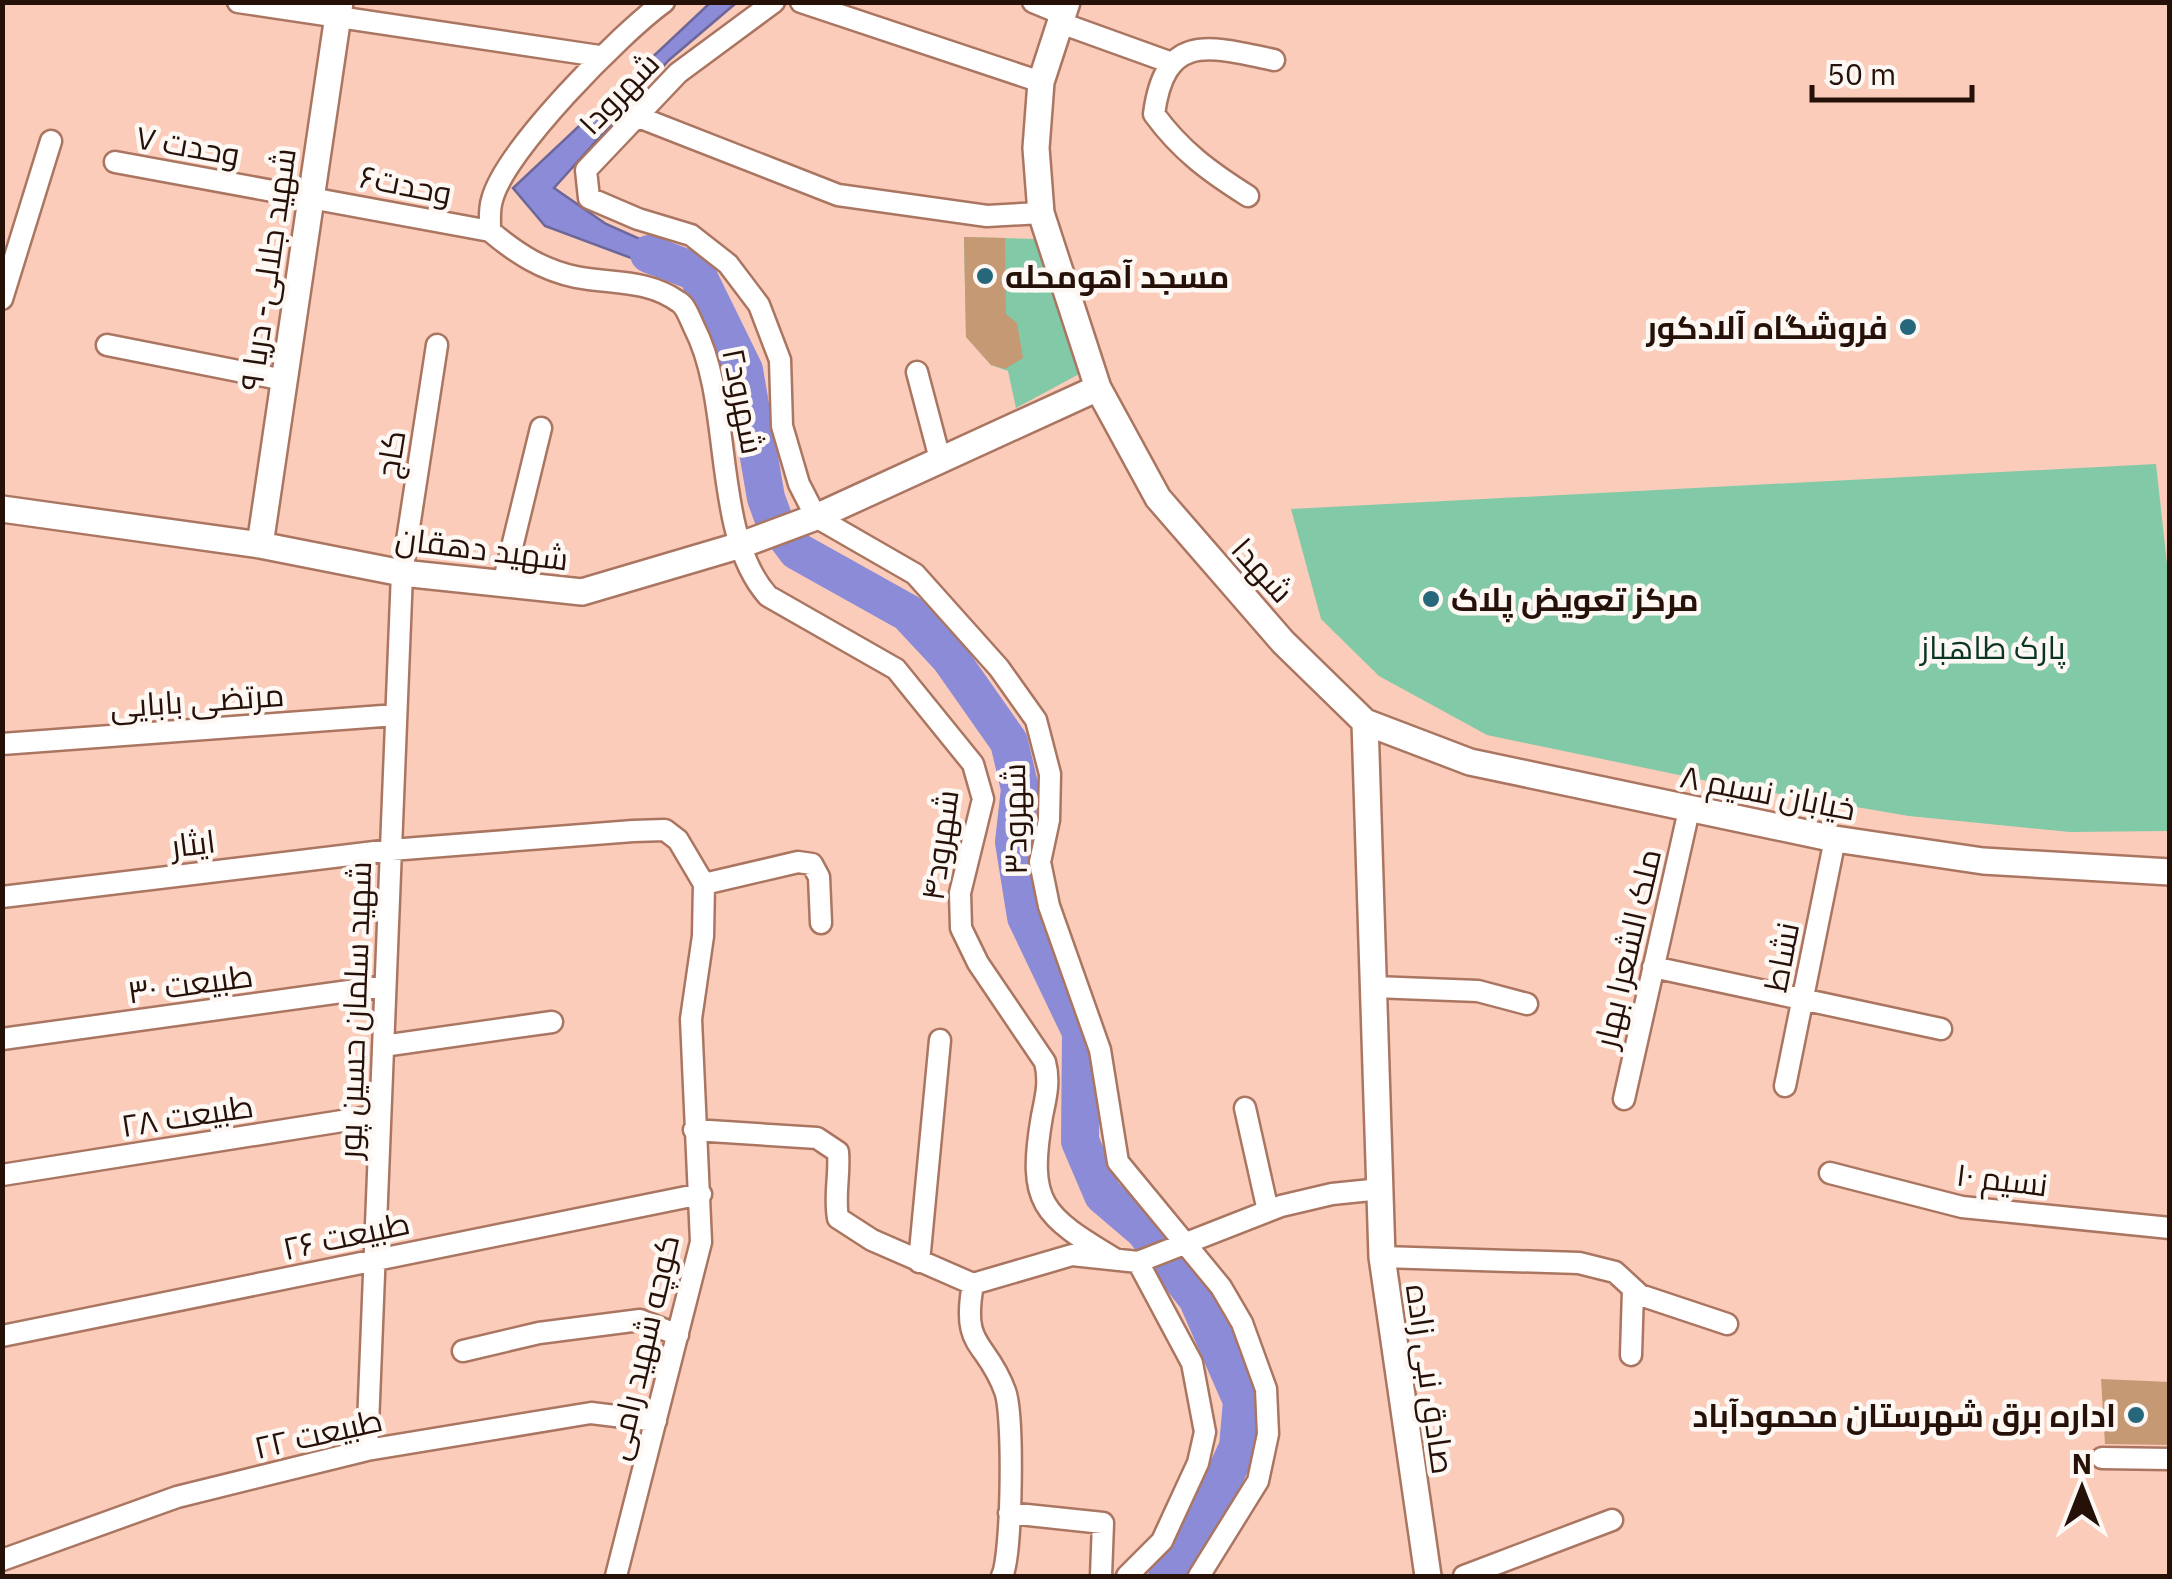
<svg xmlns="http://www.w3.org/2000/svg" width="2172" height="1579" viewBox="0 0 2172 1579" font-family="'IBM Plex Sans',Cairo,sans-serif">
<style>
.green{fill:#81c9a7}
.water{fill:#8b8bd7;stroke:#6d6699;stroke-width:2.5}
.lines{fill:none;stroke-linecap:round;stroke-linejoin:round}
.river{stroke:#8b8bd7;stroke-width:38}
.building{fill:#c59973}
.minor-casing{stroke:#ab7661;stroke-width:25}
.tertiary-casing{stroke:#ab7661;stroke-width:30}
.minor{stroke:#fff;stroke-width:20}
.tertiary{stroke:#fff;stroke-width:25}
.poi-dot{fill:#27677b;stroke:#fef8f5;stroke-width:4}
.labels{text-anchor:middle;dominant-baseline:central;stroke-width:9;stroke-linejoin:round;paint-order:stroke}
.street-label{font-size:32px;fill:#261109;stroke:#fef8f5}
.poi-label{font-size:32px;font-weight:bold;fill:#261109;stroke:#fef8f5;text-anchor:start}
.park-label{font-size:32px;fill:#093524;stroke:#fef8f5}
</style>
<rect width="100%" height="100%" fill="#fbccba"/>
<path class="green" d="M964,237L1039,239L1081,373L1016,408L1008,371L991,365L966,337Z
M2156,464L2170,591L2169,831L2070,832L1909,816L1727,785L1487,735L1379,676L1321,619L1291,509Z"/>
<path class="water" d="M711,2L736,3L669,60L554,188L606,224L705,268L685,278L545,226L513,188Z"/>
<g class="lines">
<path class="river" d="M649,254L696,272L744,370L766,498L774,520L797,551L908,613L950,658L1009,742L1020,789L1014,842L1026,917L1081,1032L1080,1141L1103,1195L1144,1230L1197,1298L1242,1401L1238,1447L1212,1504L1167,1576"/>
</g>
<path class="building" d="M964,237L1005,238L1006,314L1017,323L1023,358L1005,369L991,365L966,337Z
M2101,1379L2170,1382V1445L2105,1444Z"/>
<g class="lines">
<defs>
<path id="minor" d="M238,2L599,56
M774,2L678,73L586,170L589,198L638,219L691,235L728,264L759,305L780,360L782,426L799,484L816,517L915,574L999,668L1036,720L1050,774L1049,820L1040,862L1049,906L1100,1050L1118,1162L1221,1287L1242,1323L1266,1389L1268,1434L1258,1481L1199,1576
M801,2L1041,82
M1033,2L1062,14
M1058,22L1169,62
M636,116L838,195L987,216L1041,213
M115,162L490,231C516,253 542,270 576,277C612,284 647,279 679,302C686,306 690,319 694,327C734,404 711,532 768,596L896,669L973,764L983,799L960,893L961,928L978,963L1045,1062C1050,1081 1046,1097 1042,1116C1027,1204 1042,1215 1115,1259
M1248,196C1210,172 1181,151 1154,114C1165,32 1208,46 1274,60
M490,231C490,221 489,209 492,200C504,151 621,33 664,2
M2,299L51,141
M107,345L284,380
M917,372L940,459
M503,584L541,428
M2,744L396,715
M704,884L798,862L812,864L819,877L821,923
M2,897L391,850L633,831L665,830L678,840L704,884L703,936L691,1019L701,1242L616,1576
M1653,967L1941,1029
M1374,987L1478,991L1527,1004
M2,1039L385,986
M383,1046L552,1022
M1785,1086L1835,839
M1624,1099L1689,810
M1245,1108L1268,1211
M694,1130L817,1138L838,1152C840,1175 834,1195 838,1218L872,1240L973,1284L1072,1255L1138,1262L1281,1206L1332,1194L1381,1189
M1830,1173L1962,1207L2170,1228
M2,1175L380,1115
M1382,1257L1579,1263L1615,1272L1640,1295L1727,1324
M919,1262L940,1040
M973,1284C961,1350 986,1339 1005,1391C1014,1414 1012,1556 1002,1576
M2,1336L701,1194
M463,1351L539,1333L640,1320L678,1335
M1631,1355L1633,1290
M367,1450L402,573L437,345
M2102,1458L2170,1459
M1009,1513L1103,1523L1101,1576
M2,1560L177,1497L367,1450L591,1413L656,1421
M1127,1576L1162,1541L1198,1463L1205,1432L1192,1363L1138,1262
M1464,1576L1612,1520"/>
<path id="tertiary" d="M1067,2L1041,82L1036,148L1041,213L1098,388L1158,498L1283,642L1365,722L1470,762L1835,839L1983,861L2170,872
M2,509L260,545L402,573L582,592L741,545L816,517L1098,388
M260,545L340,2
M1365,722L1382,1257L1428,1576"/>
</defs>
<use href="#minor" class="minor-casing"/>
<use href="#tertiary" class="tertiary-casing"/>
<use href="#minor" class="minor"/>
<use href="#tertiary" class="tertiary"/>
</g>
<g class="poi-dot">
<circle cx="985" cy="276" r="10"/>
<circle cx="1908" cy="327" r="10"/>
<circle cx="1431" cy="599" r="10"/>
<circle cx="2136" cy="1415" r="10"/>
</g>
<g class="labels">
<g class="street-label">
<text transform="translate(618 93) rotate(-46)">شهرود۱</text>
<text transform="translate(188 145) rotate(10)">وحدت ۷</text>
<text transform="translate(406 184) rotate(11)">وحدت۶</text>
<text transform="translate(267 269) rotate(-82)">شهید جلالی- دریا ۹</text>
<text transform="translate(744 401) rotate(79)">شهرود۲</text>
<text transform="translate(390 454) rotate(-81)">کاج</text>
<text transform="translate(482 548) rotate(7)">شهید دهقان</text>
<text transform="translate(1263 570) rotate(48)">شهدا</text>
<text transform="translate(197 700) rotate(-4)">مرتضی بابایی</text>
<text transform="translate(1768 792) rotate(11)">خیابان نسیم ۸</text>
<text transform="translate(1014 819) rotate(-91)">شهرود۳</text>
<text transform="translate(193 843) rotate(-7)">ایثار</text>
<text transform="translate(939 845) rotate(-82)">شهرود۴</text>
<text transform="translate(1627 948) rotate(-77)">ملک الشعرا بهار</text>
<text transform="translate(1781 957) rotate(-79)">نشاط</text>
<text transform="translate(190 983) rotate(-8)">طبیعت ۳۰</text>
<text transform="translate(354 1010) rotate(-88)">شهید سلمان حسین پور</text>
<text transform="translate(187 1115) rotate(-9)">طبیعت ۲۸</text>
<text transform="translate(2002 1179) rotate(7)">نسیم ۱۰</text>
<text transform="translate(346 1235) rotate(-12)">طبیعت ۲۶</text>
<text transform="translate(642 1347) rotate(-77)">کوچه شهید رامی</text>
<text transform="translate(1431 1379) rotate(82)">صادق نبی زاده</text>
<text transform="translate(318 1433) rotate(-13)">طبیعت ۲۲</text>
</g>
<g class="poi-label">
<text x="1005" y="276">مسجد آهومحله</text>
<text x="1888" y="327" text-anchor="end">فروشگاه آلادکور</text>
<text x="1451" y="599">مرکز تعویض پلاک</text>
<text x="2116" y="1415" text-anchor="end">اداره برق شهرستان محمودآباد</text>
</g>
<g class="park-label">
<text x="1993" y="647">پارک طاهباز</text>
</g>
</g>
<rect width="2172" height="1579" fill="none" stroke="#261109" stroke-width="10"/>
<g transform="translate(2082 1489)" stroke="#fef8f5" stroke-width="8" paint-order="stroke">
<path d="M0-8L18 38L0 25L-18 38Z" fill="#261109"/>
<text y="-15" font-size="28" font-weight="bold" text-anchor="middle" fill="#261109">N</text>
</g>
<path d="M1812 85v15h160v-15" fill="none" stroke="#261109" stroke-width="5"/>
<text x="1827" y="85" font-size="30" fill="#261109" stroke="#fef8f5" stroke-width="8" paint-order="stroke">50 m</text>
</svg>
